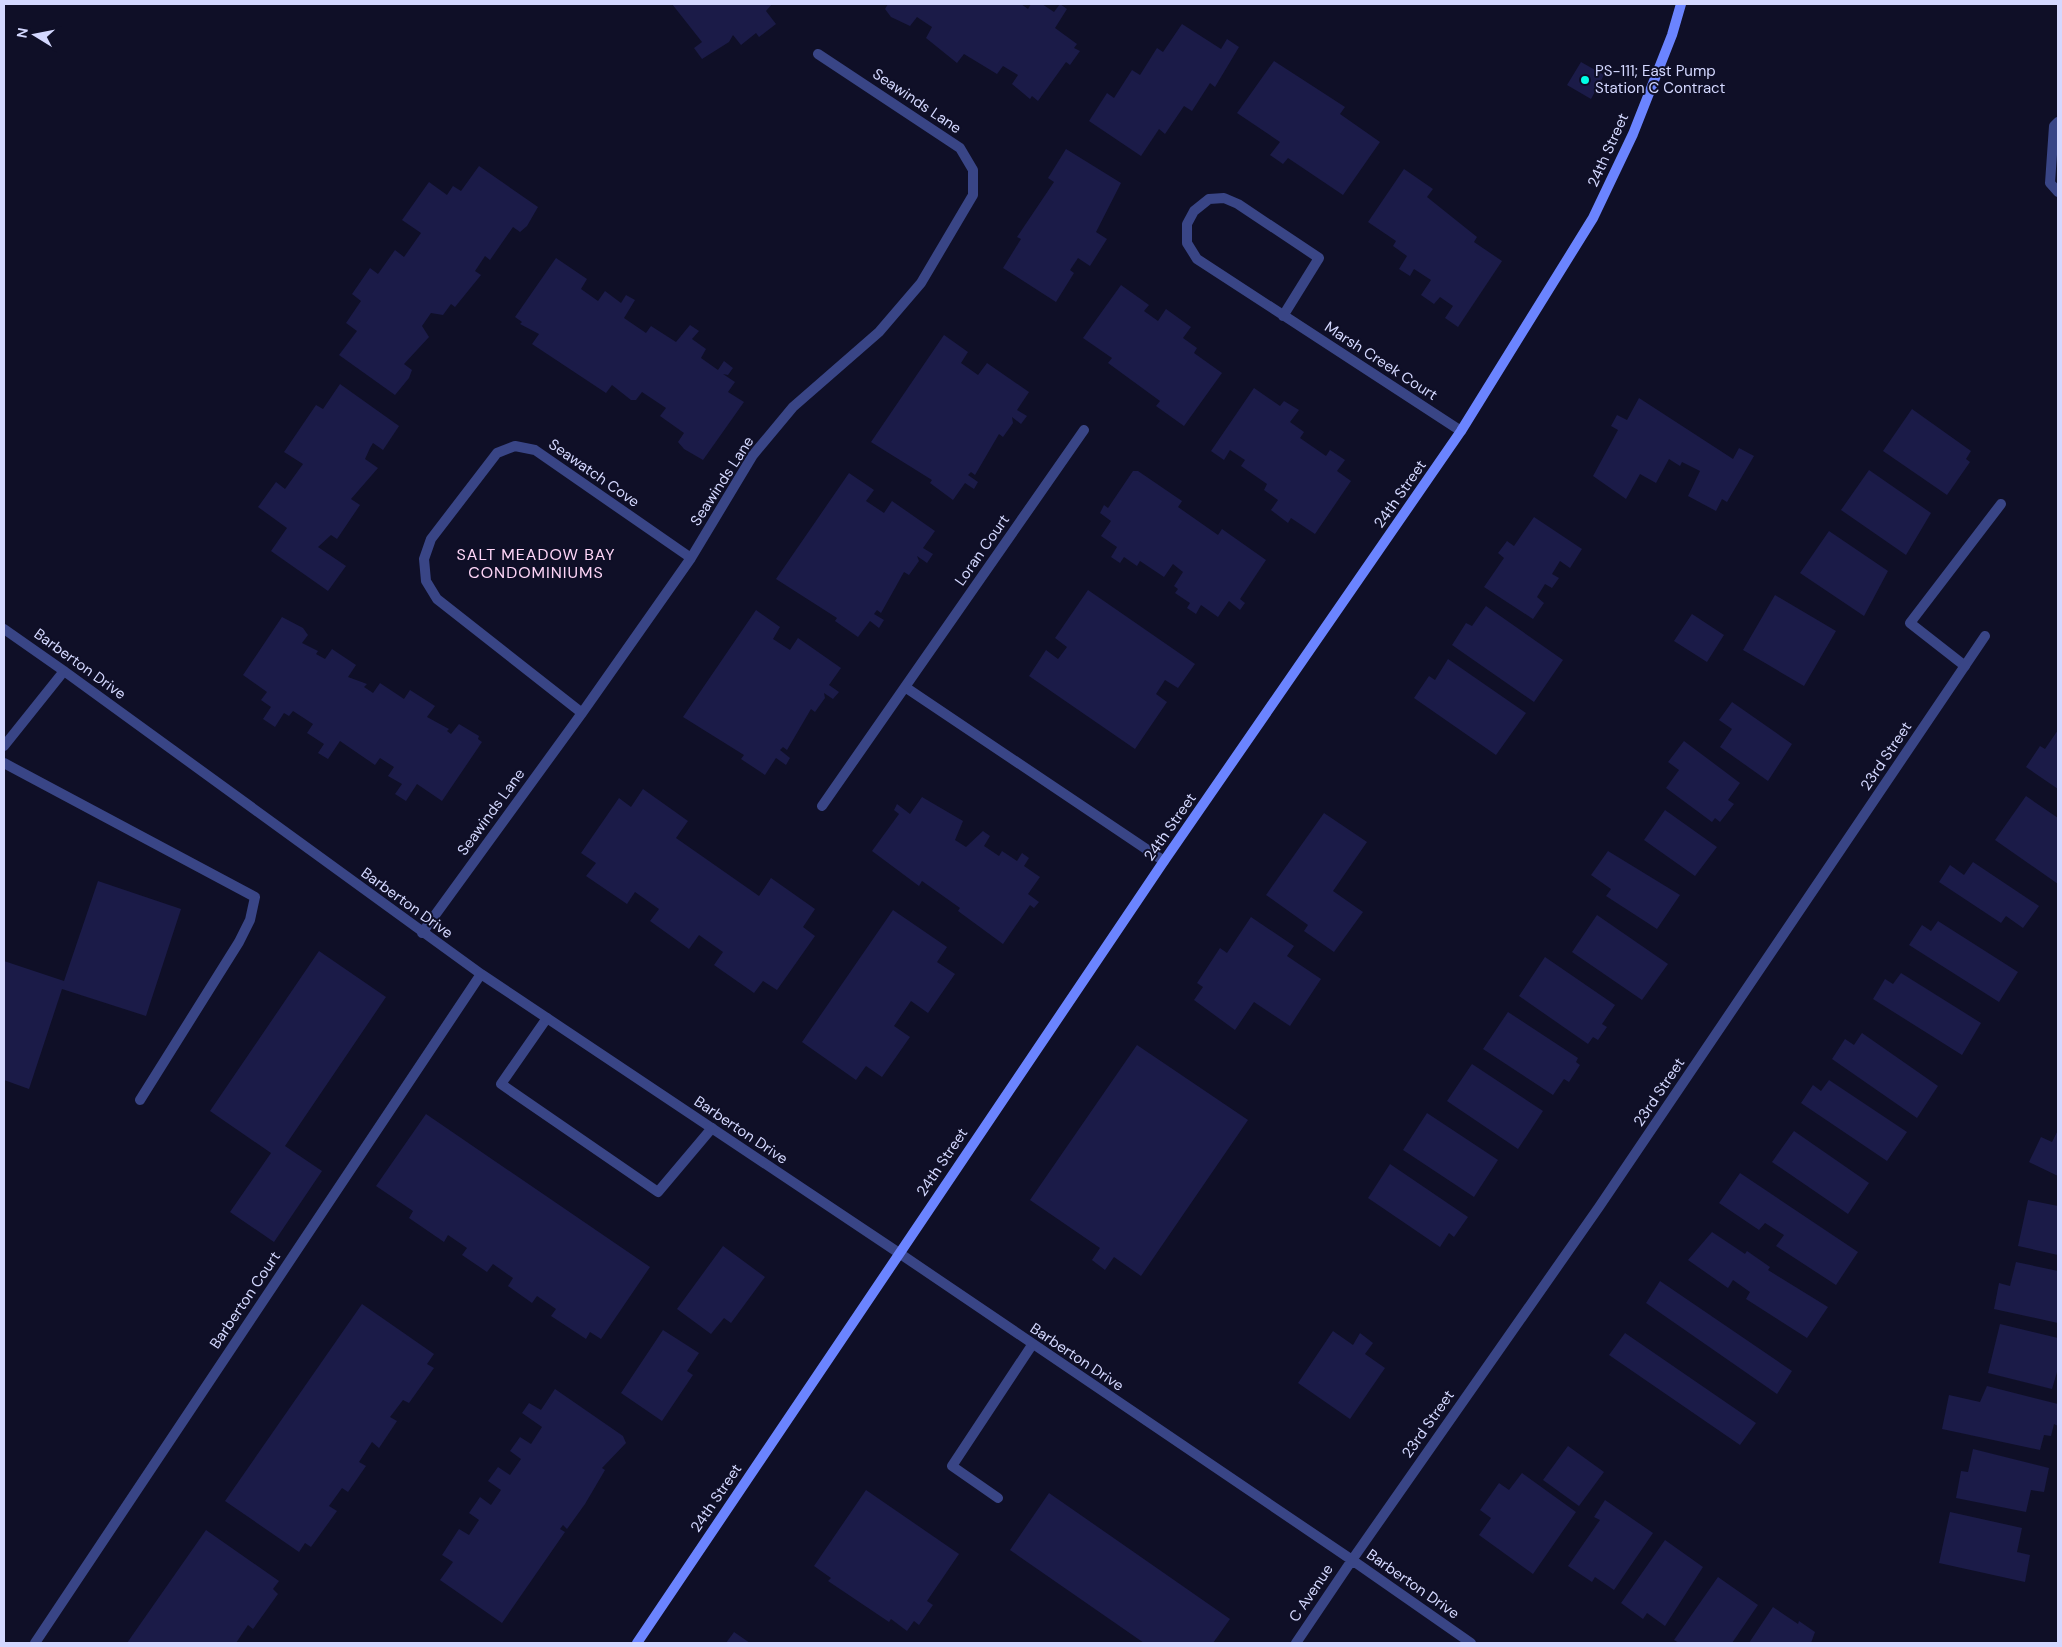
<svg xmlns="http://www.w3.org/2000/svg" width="2062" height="1647" viewBox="0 0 2062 1647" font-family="'DM Sans',sans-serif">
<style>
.building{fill:#1b1b48}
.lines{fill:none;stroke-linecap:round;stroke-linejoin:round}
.lane{stroke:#394586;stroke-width:10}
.street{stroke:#394586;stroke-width:10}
.secondary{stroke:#6b84ff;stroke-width:10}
.poi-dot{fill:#00ffe7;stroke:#0f0f27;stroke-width:2}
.labels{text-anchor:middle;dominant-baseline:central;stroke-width:4;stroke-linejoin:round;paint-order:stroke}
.poi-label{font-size:15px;fill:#d4d8ff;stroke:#0f0f27;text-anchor:start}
.street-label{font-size:15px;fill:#d4d8ff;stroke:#0f0f27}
.neighbourhood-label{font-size:16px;letter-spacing:1px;fill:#ffd6f8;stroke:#0f0f27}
</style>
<rect width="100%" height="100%" fill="#0f0f27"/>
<path class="building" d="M672,4H772L766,11L776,24L759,37L756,33L741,45L733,35L729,42L702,59L694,48L702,42Z
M888,4H1021L1028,9L1031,4H1042L1054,12L1060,4L1067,9L1055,28L1077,44L1074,48L1080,51L1070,65L1066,62L1038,101L1032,96L1030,99L1012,84L1018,75L1003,66L997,74L964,54L957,63L926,38L932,27L917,17L910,26L891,17L885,9Z
M1182,24L1221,49L1227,39L1239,47L1215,87L1210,83L1192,111L1184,106L1165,134L1159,129L1141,156L1089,121L1107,93L1114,98L1132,70L1140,75L1157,48L1163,52Z
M1274,61L1345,107L1340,114L1380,142L1343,195L1288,158L1283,164L1270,155L1280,142L1237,113Z
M1581,62L1604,75L1591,99L1567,85Z
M1066,149L1121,183L1096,232L1107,239L1090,266L1078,258L1070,270L1074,273L1056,302L1003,268L1021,239L1017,237L1054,182L1048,178Z
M479,166L538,207L527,226L520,232L513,227L490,260L485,256L475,271L481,275L455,307L451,304L443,315L431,313L422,326L429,337L404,364L412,370L409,378L395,395L339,355L357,331L346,323L361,301L352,294L370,268L378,274L395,250L404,257L421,233L402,220L429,182L447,195L453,186L461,191Z
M1404,169L1433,189L1427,197L1477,237L1474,242L1502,261L1458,327L1445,318L1453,306L1440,297L1434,304L1421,295L1431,280L1414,269L1410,276L1399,269L1407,256L1393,246L1396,241L1368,222Z
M556,258L587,279L581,289L598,301L605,291L621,303L626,295L635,300L624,318L646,333L651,326L676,342L690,325L699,331L692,339L706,349L701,358L718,370L724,361L733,368L728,375L723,374L735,382L728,392L744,402L703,460L684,449L678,442L684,433L660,416L666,408L642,392L636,400H631L612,385L606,393L532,344L539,334L520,324L522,322L515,317Z
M1121,285L1149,305L1144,311L1158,321L1166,309L1191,327L1183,338L1197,348L1194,353L1222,373L1184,426L1156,406L1160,401L1108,363L1112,358L1083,338Z
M944,335L968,352L961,363L978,375L987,363L1029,392L1017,410L1027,416L1021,424L1012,417L1013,423L1003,437L999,434L975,475L971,472L968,475L978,482L974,489L965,483L953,500L930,483L932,480L871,442Z
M340,384L399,426L383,450L373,443L370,448L365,459L378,468L351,499L360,505L337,539L331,535L318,547L346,566L328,591L271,551L287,528L258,507L276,482L285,489L303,464L284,452L316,405L323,409Z
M1254,388L1280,406L1284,401L1299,410L1290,422L1304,432L1300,438L1326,456L1330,450L1345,460L1337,471L1351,481L1315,534L1291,518L1288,523L1271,510L1278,500L1264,490L1267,484L1241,466L1245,460L1230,450L1224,460L1211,451Z
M1639,398L1733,459L1739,448L1754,456L1727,502L1722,499L1716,511L1688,496L1700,471L1682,462L1680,466L1669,459L1656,483L1640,474L1626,499L1593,476L1618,430L1611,426L1617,415L1627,420Z
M1912,409L1971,451L1966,459L1970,462L1947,495L1883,451Z
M1869,470L1931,513L1906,555L1841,510Z
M1133,471H1138L1182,501L1178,507L1218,535L1222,529L1266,560L1240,599L1245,603L1240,610L1229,601L1218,617L1201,605L1196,614L1187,608L1190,603L1175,593L1178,589L1174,586L1183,572L1173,564L1164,577L1140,561L1137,566L1124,557L1120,563L1111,557L1117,547L1101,536L1111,521L1100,513L1104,505L1108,508Z
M849,473L874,490L866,501L884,513L892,501L935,531L923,548L933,554L927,563L917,556L919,561L909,575L904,572L881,613L877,610L874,614L884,620L879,628L870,621L858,637L835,621L837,618L776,579Z
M1534,517L1582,549L1570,568L1560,561L1552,574L1559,578L1552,588L1545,584L1537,597L1544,603L1533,619L1484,587L1504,558L1498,553L1507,541L1514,546Z
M1829,531L1888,571L1864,616L1800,573Z
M1088,590L1195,664L1178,688L1165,680L1156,694L1167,702L1135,749L1029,676L1046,650L1058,659L1067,647L1055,638Z
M1775,595L1836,631L1804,686L1743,650Z
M1486,606L1563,660L1534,702L1452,645L1466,623L1472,626Z
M756,610L780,627L773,639L790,650L798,638L841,668L829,685L839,692L833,699L824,693L825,698L815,712L811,709L787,750L783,747L780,750L790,758L786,765L776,758L765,775L741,759L744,755L683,717Z
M1692,614L1724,635L1707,662L1674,641Z
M282,617L303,628L308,635L302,643L318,651L316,654L325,659L332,649L356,665L348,677L367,684L364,687L373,693L380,683L404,699L410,690L435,706L427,717L449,729L447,731L451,734L459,724L479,736L478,739L482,742L442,801L417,784L406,801L395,794L402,784L388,776L394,767L380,758L375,765L340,741L328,759L318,753L324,744L307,733L313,724L293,711L289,716L284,713L275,727L263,719L271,707L261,700L267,692L243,675Z
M1448,659L1526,713L1496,755L1414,698L1429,676L1435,680Z
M1732,702L1792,744L1768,781L1720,747L1732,729L1719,720Z
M2058,730V789L2026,767L2040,746L2045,749Z
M1684,741L1740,783L1728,800L1734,804L1720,822L1715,818L1712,822L1666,788L1679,770L1668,762Z
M643,789L688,821L676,838L759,896L771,878L815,909L803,927L815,936L777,990L763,981L754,993L714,965L723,952L699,935L689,949L650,921L659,909L635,892L627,904L586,876L596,863L581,853L619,798L631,807Z
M2026,796L2058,818V884L1995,840Z
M922,797L963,821L955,840L966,847L983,831L990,836L984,846L999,856L1002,851L1017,861L1022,853L1029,858L1024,866L1040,877L1028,894L1039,902L1034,908L1030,905L1003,944L958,911L960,908L922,881L919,886L872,851L899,814L894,810L897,804L910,814Z
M1665,810L1717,847L1695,876L1644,840Z
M1324,813L1367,842L1333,891L1363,912L1334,952L1304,931L1308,925L1266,895Z
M1608,851L1680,895L1657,929L1606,896L1611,889L1591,875Z
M1973,862L2039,906L2023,928L2006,916L2001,923L1939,882L1950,865L1964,875Z
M98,881L181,909L146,1016L62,989L29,1089L4,1080V961L64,981Z
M893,910L947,947L937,962L955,974L928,1013L911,1001L894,1026L910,1037L882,1077L866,1066L856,1080L802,1042Z
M1597,915L1668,964L1642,1000L1572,952Z
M1251,917L1294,946L1287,956L1321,979L1290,1026L1254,1002L1235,1030L1194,1000L1203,987L1197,983L1220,948L1227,953Z
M1938,921L2018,972L1999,1002L1909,945L1922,925L1931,931Z
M319,951L386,997L285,1146L322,1171L274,1242L230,1212L271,1153L210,1111Z
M1545,957L1615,1005L1602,1024L1607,1027L1598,1040L1593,1037L1588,1044L1519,996Z
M1901,973L1981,1023L1962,1055L1873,999L1885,979L1893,984Z
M1508,1012L1578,1058L1576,1062L1580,1065L1569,1082L1564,1079L1553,1095L1483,1049Z
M1862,1033L1938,1086L1917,1118L1832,1059L1845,1039L1854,1045Z
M1137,1045L1248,1120L1141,1276L1114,1257L1105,1270L1092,1260L1100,1248L1030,1200Z
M1472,1064L1543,1111L1518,1149L1447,1101Z
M1829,1080L1907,1132L1887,1161L1801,1103L1813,1085L1821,1091Z
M1427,1113L1498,1160L1474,1197L1403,1150Z
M426,1114L650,1267L601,1339L590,1332L586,1339L551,1316L556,1309L537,1296L532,1303L508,1286L513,1278L493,1264L487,1272L462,1255L467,1248L448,1235L444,1242L409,1218L413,1211L376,1186Z
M2058,1130V1176L2029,1162L2041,1137L2052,1142Z
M1794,1131L1869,1183L1848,1214L1772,1162Z
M1390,1164L1468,1217L1454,1237L1449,1233L1440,1247L1368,1198Z
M1740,1173L1858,1252L1836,1285L1776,1246L1784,1235L1765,1223L1759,1230L1719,1203Z
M2028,1200L2058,1206V1255L2018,1246Z
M1712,1232L1745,1254L1747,1251L1770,1267L1768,1270L1828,1307L1807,1338L1746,1299L1750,1292L1733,1280L1728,1288L1688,1260Z
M723,1246L765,1277L731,1323L724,1318L711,1334L677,1309Z
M2016,1262L2058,1271V1323L1994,1309L1999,1283L2010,1286Z
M1660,1281L1792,1371L1777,1394L1646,1303Z
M362,1304L434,1354L427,1364L434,1368L409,1403L403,1400L390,1417L397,1421L379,1448L372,1442L359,1462L366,1466L348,1492L342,1488L329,1506L337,1511L311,1547L305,1543L299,1552L225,1501Z
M2000,1324L2058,1338V1373L2057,1372L2052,1389L1988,1373Z
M663,1330L699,1353L687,1371L693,1375L662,1421L621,1393Z
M1333,1331L1353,1345L1360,1333L1373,1343L1365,1354L1385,1368L1350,1419L1298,1383Z
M1625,1333L1756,1423L1740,1445L1609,1355Z
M1987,1386L2058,1404V1426L2054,1424L2051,1436L2044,1435L2040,1450L1942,1429L1949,1395L1980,1402Z
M555,1389L623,1436L626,1443L602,1468L605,1470L585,1504L567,1529L563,1525L560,1529L565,1532L502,1623L440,1580L453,1562L442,1555L459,1529L469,1535L479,1520L469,1513L480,1497L491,1505L501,1490L488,1481L498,1467L510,1475L521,1459L510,1451L520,1437L531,1444L542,1427L522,1413L529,1403L541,1410Z
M1568,1446L1604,1472L1579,1506L1543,1480Z
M1973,1449L2049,1468L2044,1492L2031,1490L2026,1512L1956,1498L1961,1471L1968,1472Z
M1522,1473L1576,1512L1533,1574L1479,1535L1491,1518L1480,1510L1499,1483L1509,1490Z
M866,1490L959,1554L927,1601L933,1605L919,1625L914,1621L907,1631L891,1619L889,1622L828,1581L831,1578L814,1566Z
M1049,1493L1230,1619L1213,1643H1144L1010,1550Z
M1605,1500L1653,1533L1614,1590L1595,1577L1592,1582L1568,1566L1600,1520L1594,1517Z
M1950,1512L2022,1528L2017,1552L2030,1555L2025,1582L1939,1563Z
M206,1530L279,1581L273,1589L278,1594L253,1629L248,1625L236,1643H127Z
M1665,1540L1703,1567L1665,1626L1647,1613L1643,1619L1621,1603Z
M1718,1577L1758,1605L1732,1643H1679L1674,1640Z
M1773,1607L1798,1624L1799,1621L1815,1632L1811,1643H1749Z
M734,1632L750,1643H726Z"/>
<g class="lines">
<path class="lane" d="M2058,122L2054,126L2050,183L2058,192
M1965,666L1910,623L2001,504
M4,763L255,897L250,920L239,942L140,1100
M547,1018L501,1084L658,1192L712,1128
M998,1498L952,1466L1032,1345"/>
<path class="street" d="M1283,316L1319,258L1238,204L1224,198L1209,199L1194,211L1187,224V243L1197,259L1461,431
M4,629L64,671L481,974L899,1253L1352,1560L1471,1643
M905,687L1164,861
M582,713L437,599L426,581L424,559L431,539L497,453L515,446L535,450L691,558
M4,746L64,671
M822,806L1084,430
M422,933L582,713L691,558L753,455L793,407L879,332L921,283L973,195V170L960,148L818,54
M35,1643L481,974
M1296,1643L1352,1560L1599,1207L1985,636"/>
<path class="secondary" d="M637,1643L1164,861L1461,431L1593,218L1633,134L1672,35L1681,4"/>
</g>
<circle class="poi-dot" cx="1585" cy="80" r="5"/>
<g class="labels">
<g class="poi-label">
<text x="1595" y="71">PS-111; East Pump<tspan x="1595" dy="17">Station C Contract</tspan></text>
</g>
<g class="street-label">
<text transform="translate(917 101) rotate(34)">Seawinds Lane</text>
<text transform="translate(1608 150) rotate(-66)">24th Street</text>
<text transform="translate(1381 361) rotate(33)">Marsh Creek Court</text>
<text transform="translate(594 473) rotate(35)">Seawatch Cove</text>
<text transform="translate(722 481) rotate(-57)">Seawinds Lane</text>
<text transform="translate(1400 494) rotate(-55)">24th Street</text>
<text transform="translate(982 550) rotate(-55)">Loran Court</text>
<text transform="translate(80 664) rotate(36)">Barberton Drive</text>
<text transform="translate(1886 756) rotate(-56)">23rd Street</text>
<text transform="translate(491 812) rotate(-54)">Seawinds Lane</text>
<text transform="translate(1170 827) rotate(-55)">24th Street</text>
<text transform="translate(407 903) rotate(36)">Barberton Drive</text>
<text transform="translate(1659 1092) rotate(-56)">23rd Street</text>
<text transform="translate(741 1130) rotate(34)">Barberton Drive</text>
<text transform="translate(942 1162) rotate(-56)">24th Street</text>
<text transform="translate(245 1300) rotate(-56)">Barberton Court</text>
<text transform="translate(1077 1357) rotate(34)">Barberton Drive</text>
<text transform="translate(1428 1424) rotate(-55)">23rd Street</text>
<text transform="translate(716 1498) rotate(-56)">24th Street</text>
<text transform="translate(1413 1584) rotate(35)">Barberton Drive</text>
<text transform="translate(1311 1593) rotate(-56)">C Avenue</text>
</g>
<g class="neighbourhood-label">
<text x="536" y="554">SALT MEADOW BAY<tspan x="536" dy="18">CONDOMINIUMS</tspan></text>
</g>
</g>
<rect width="2062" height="1647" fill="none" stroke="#d4d8ff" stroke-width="10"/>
<g transform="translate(35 35) rotate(280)" stroke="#0f0f27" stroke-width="4" paint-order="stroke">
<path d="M0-4L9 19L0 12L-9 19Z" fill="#d4d8ff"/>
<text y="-8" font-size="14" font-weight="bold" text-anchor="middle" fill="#d4d8ff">N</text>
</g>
</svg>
